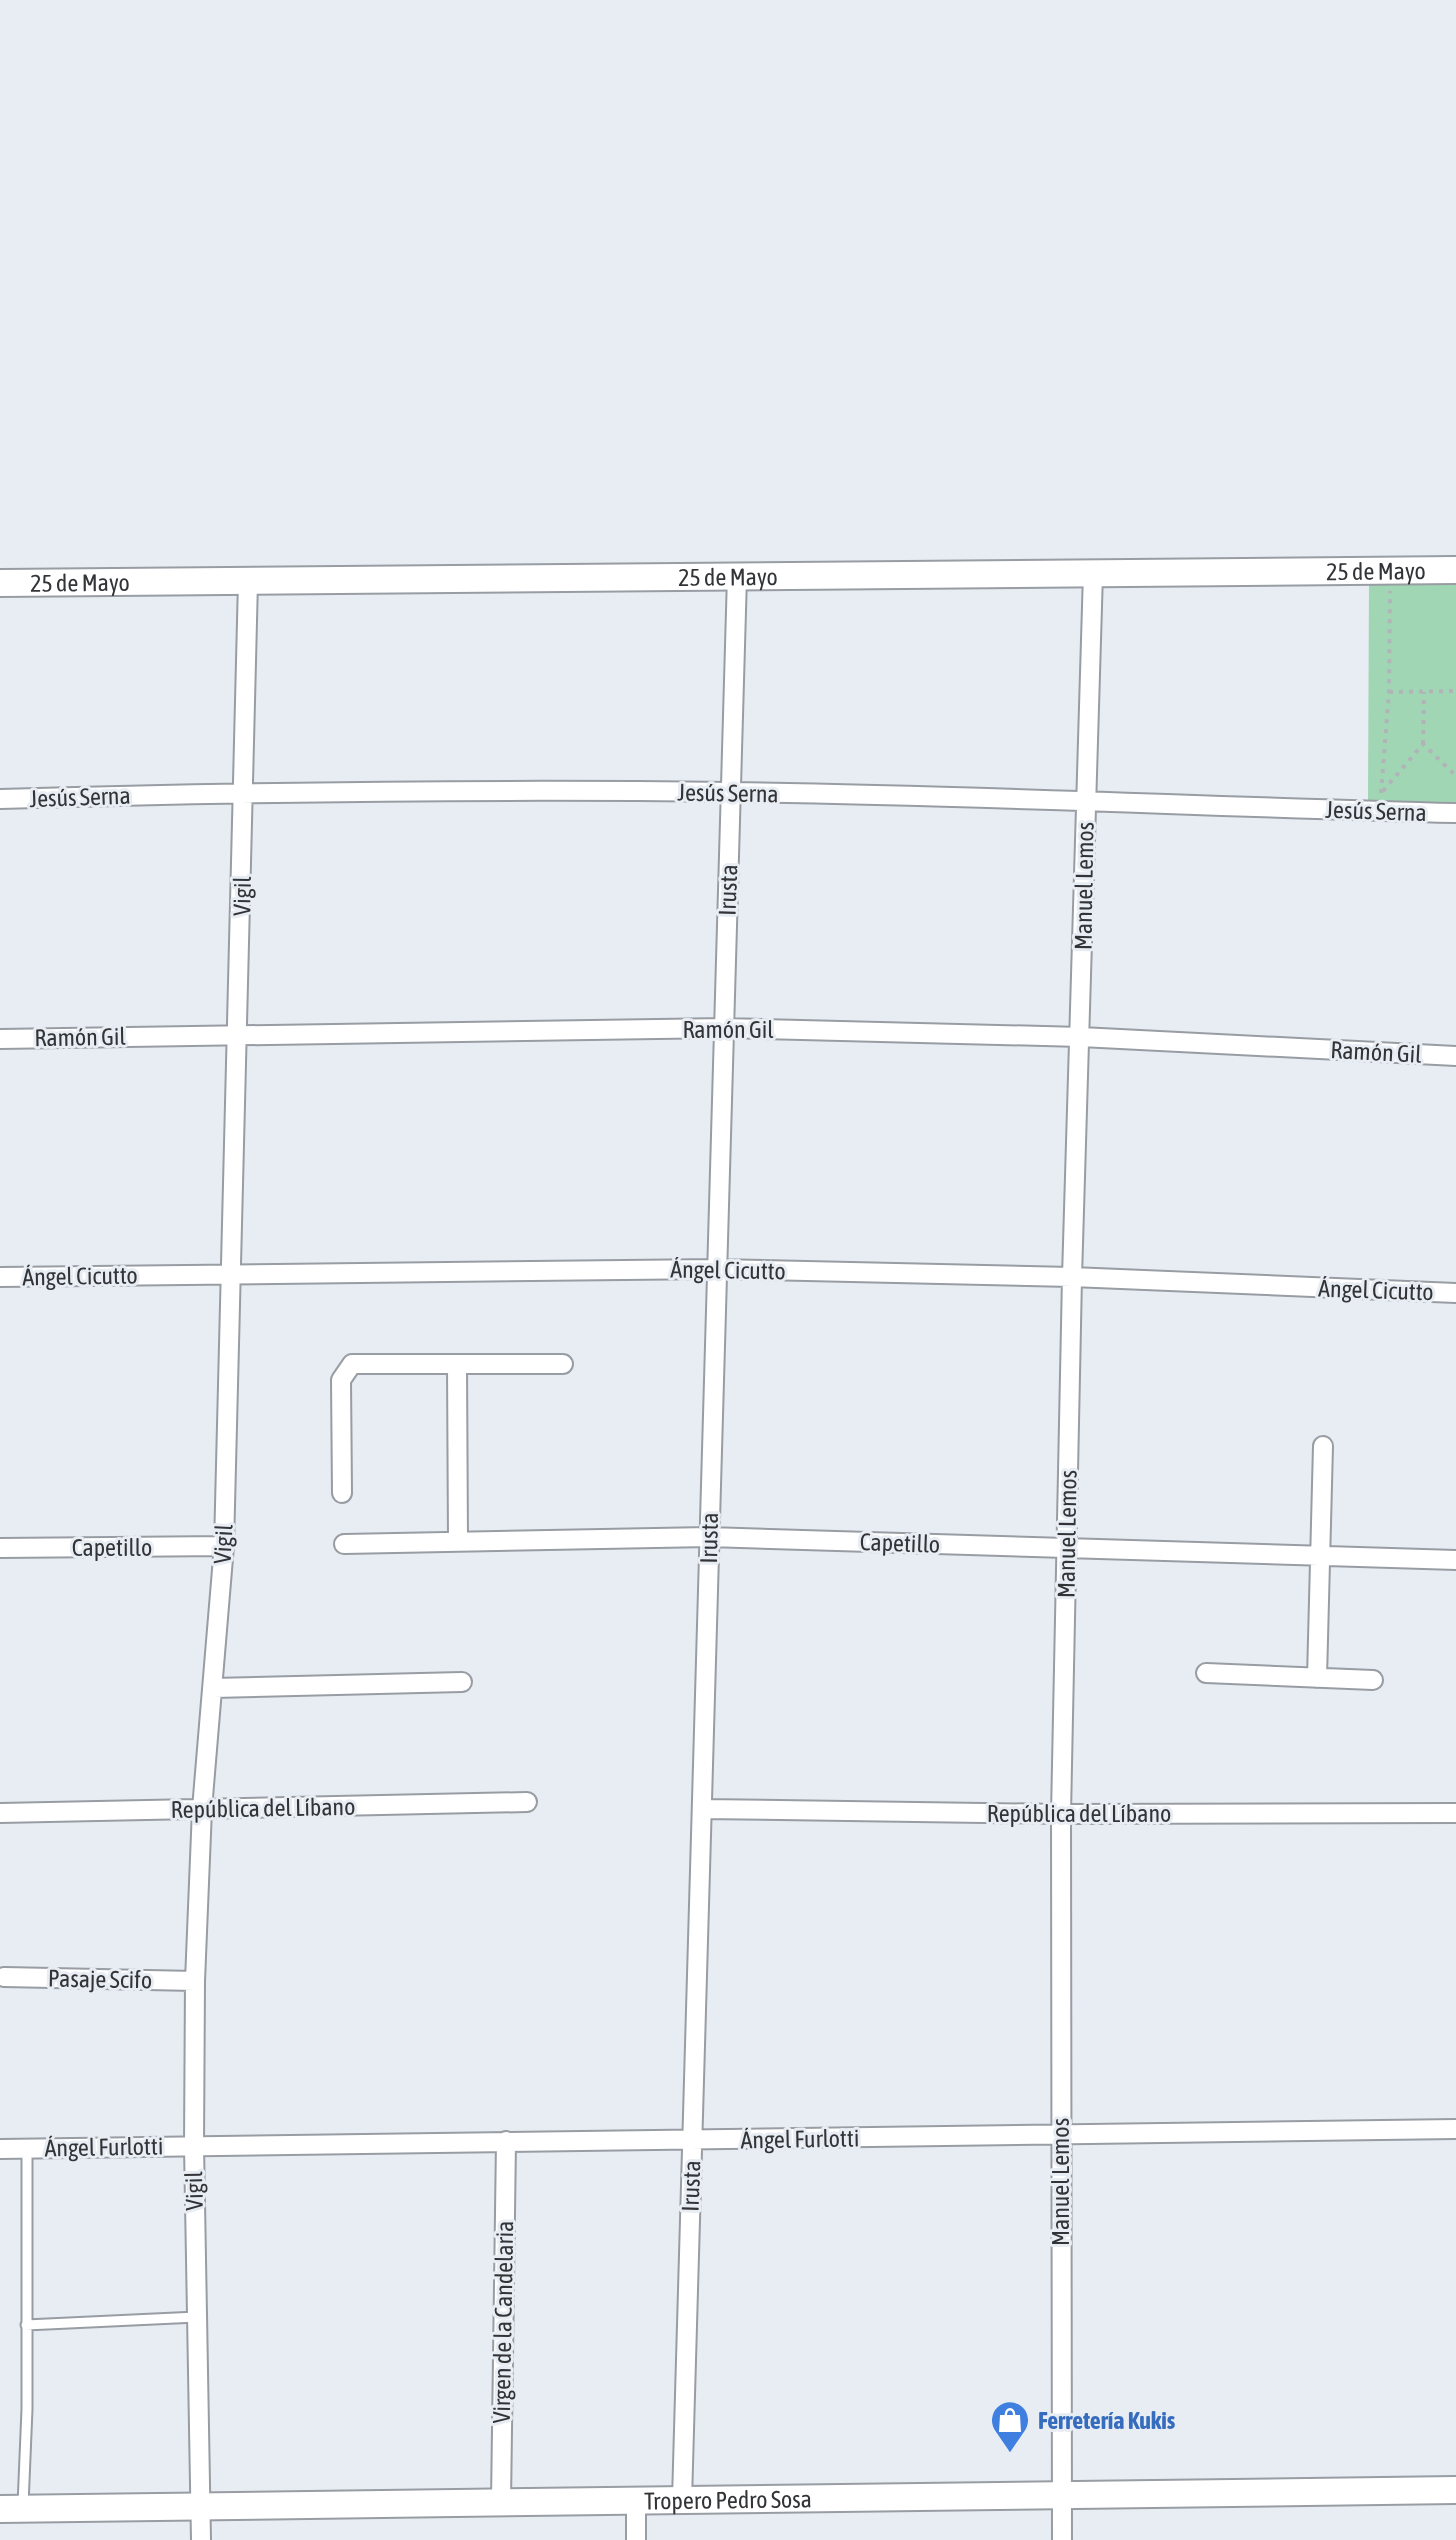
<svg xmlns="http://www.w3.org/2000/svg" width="1456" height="2540" viewBox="0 0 1456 2540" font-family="'Asap Condensed',sans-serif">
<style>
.green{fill:#a0d6b4}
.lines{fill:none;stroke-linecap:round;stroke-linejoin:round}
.lane-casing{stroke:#989ca3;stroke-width:13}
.street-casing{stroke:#989ca3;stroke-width:22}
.secondary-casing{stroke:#989ca3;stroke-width:30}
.path{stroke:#b0b4b9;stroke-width:4;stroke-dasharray:4 6;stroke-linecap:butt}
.lane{stroke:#fff;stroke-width:9}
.street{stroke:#fff;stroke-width:18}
.secondary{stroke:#fff;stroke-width:26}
.labels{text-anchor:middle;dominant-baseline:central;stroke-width:6;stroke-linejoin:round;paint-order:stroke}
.street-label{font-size:24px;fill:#323437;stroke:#e8edf4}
.shop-label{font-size:24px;font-weight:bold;fill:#366cbe;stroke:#e8edf4;text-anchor:start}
</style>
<rect width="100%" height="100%" fill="#e8edf4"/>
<path class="green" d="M1369,579H1456V802H1368Z"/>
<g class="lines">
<defs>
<path id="lane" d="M26,2325L197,2317
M23,2505L27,2409V2148"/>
<path id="street" d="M0,799C244,792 488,789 732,792C973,795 1215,807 1456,813
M0,1039L724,1028L1081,1037L1456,1056
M0,1277L716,1269L1072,1277L1456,1293
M457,1365L458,1541
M342,1493L341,1380L352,1364H563
M344,1544L709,1537L1456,1560
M0,1548L224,1546
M1206,1673L1373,1680
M1317,1678L1323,1446
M213,1688L462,1682
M702,1809L1061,1814L1456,1813
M0,1813L527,1802
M4,1977L195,1981
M0,2149L1456,2129
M636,2500V2540
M682,2500L737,576
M501,2502L506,2141
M201,2540L194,2146L195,1981L202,1809L224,1546L248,581
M1062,2540L1061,1814L1072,1277L1093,573"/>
<g id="secondary">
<path id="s1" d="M0,583L1456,570"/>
<path id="s2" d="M0,2509L1456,2490"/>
</g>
</defs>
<use href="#lane" class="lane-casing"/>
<use href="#street" class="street-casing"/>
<use href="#secondary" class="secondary-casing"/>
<path class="path" d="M1389,692L1456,691
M1423,744L1424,692
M1383,791L1423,744L1456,776
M1381,793L1389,692L1390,591"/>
<use href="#lane" class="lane"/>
<use href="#street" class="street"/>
<use href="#secondary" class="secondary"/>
</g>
<defs>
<symbol id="shop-pin" viewBox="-11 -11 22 30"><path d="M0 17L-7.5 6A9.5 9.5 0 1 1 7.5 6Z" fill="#3f7fe0" stroke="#e8edf4"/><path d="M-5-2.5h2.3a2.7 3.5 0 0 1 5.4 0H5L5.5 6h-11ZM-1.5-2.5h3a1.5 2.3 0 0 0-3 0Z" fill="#fff"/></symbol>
</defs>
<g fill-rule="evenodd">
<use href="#shop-pin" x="988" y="2398" width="44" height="60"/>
</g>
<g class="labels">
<g class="street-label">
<text stroke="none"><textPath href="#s1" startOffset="1376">25 de Mayo</textPath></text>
<text stroke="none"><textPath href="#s1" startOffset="728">25 de Mayo</textPath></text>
<text stroke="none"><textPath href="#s1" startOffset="80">25 de Mayo</textPath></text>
<text transform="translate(728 793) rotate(1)">Jesús Serna</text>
<text transform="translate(80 797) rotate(-2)">Jesús Serna</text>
<text transform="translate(1376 811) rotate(2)">Jesús Serna</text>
<text transform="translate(1084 886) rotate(-89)">Manuel Lemos</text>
<text transform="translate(728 890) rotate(-88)">Irusta</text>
<text transform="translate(242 896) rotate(-89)">Vigil</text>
<text x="728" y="1029">Ramón Gil</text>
<text transform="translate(80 1037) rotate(-1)">Ramón Gil</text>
<text transform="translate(1376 1052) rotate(3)">Ramón Gil</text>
<text transform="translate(728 1270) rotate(1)">Ángel Cicutto</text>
<text transform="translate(80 1276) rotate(-1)">Ángel Cicutto</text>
<text transform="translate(1376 1290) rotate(2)">Ángel Cicutto</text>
<text transform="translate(1067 1534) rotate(-89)">Manuel Lemos</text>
<text transform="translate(709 1538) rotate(-89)">Irusta</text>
<text transform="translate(900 1543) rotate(2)">Capetillo</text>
<text transform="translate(223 1544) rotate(-87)">Vigil</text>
<text x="112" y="1547">Capetillo</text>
<text transform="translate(263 1808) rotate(-1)">República del Líbano</text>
<text x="1079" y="1813">República del Líbano</text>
<text transform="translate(100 1979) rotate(1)">Pasaje Scifo</text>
<text transform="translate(800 2139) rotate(-1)">Ángel Furlotti</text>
<text transform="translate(104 2147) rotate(-1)">Ángel Furlotti</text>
<text transform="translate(1060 2182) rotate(-90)">Manuel Lemos</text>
<text transform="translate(691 2186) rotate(-88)">Irusta</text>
<text transform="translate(194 2191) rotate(-91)">Vigil</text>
<text transform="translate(503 2322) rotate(-89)">Virgen de la Candelaria</text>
<text stroke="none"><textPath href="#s2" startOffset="728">Tropero Pedro Sosa</textPath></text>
</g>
<g class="shop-label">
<text x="1038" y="2420">Ferretería Kukis</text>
</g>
</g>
</svg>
